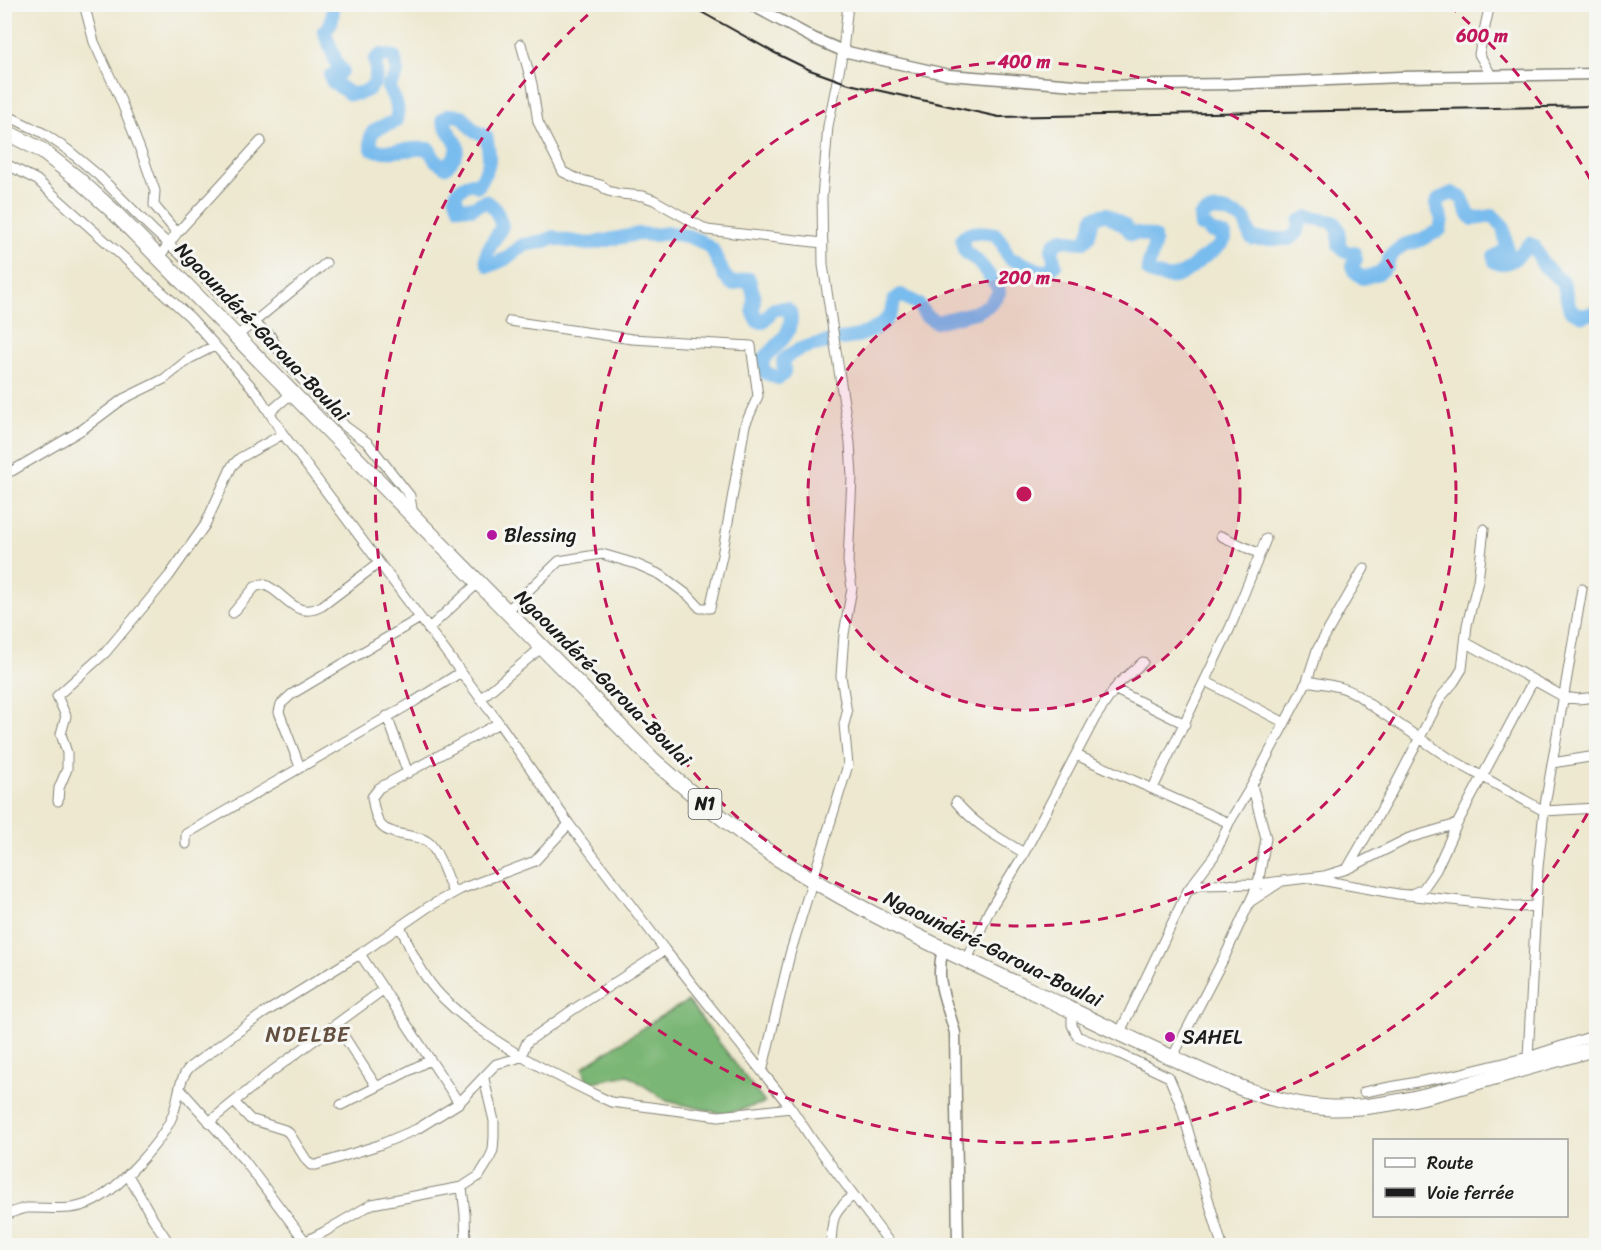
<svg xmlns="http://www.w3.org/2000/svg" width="1601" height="1250" viewBox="0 0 1601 1250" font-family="Sriracha,sans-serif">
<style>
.forest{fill:#7ab675;stroke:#4b6948;stroke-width:1.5}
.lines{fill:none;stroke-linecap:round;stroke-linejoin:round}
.river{stroke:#79bcee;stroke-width:14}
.minor-casing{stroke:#848276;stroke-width:11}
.tertiary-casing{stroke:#848276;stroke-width:13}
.trunk-casing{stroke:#848276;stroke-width:17}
.minor{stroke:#fff;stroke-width:9}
.tertiary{stroke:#fff;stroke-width:10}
.trunk{stroke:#fff;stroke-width:15}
.rail{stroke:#1c1c1c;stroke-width:2}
.ring{fill:none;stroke:#c2185b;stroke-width:3;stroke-dasharray:10 8}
.poi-dot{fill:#b5179e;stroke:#f6f6f2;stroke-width:2}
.labels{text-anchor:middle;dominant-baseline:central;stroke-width:6;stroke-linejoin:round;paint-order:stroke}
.shield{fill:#f6f6f2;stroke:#5d5d5c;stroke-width:1.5}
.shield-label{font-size:18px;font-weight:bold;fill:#1c1c1c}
.street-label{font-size:20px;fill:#1c1c1c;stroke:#f6f6f2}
.poi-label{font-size:20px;fill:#1c1c1c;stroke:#f6f6f2;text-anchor:start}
.quarter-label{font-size:22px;letter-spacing:1.5px;fill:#634f3f;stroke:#f6f6f2}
.centre{fill:#c2185b;stroke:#f6f6f2;stroke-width:3}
.ring-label{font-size:18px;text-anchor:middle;font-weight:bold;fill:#c2185b;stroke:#f6f6f2;stroke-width:6;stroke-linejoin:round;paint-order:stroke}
</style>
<rect width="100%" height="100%" fill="#f6f6f2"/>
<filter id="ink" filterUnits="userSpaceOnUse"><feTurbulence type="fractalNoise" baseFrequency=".0167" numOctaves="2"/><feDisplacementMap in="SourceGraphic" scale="12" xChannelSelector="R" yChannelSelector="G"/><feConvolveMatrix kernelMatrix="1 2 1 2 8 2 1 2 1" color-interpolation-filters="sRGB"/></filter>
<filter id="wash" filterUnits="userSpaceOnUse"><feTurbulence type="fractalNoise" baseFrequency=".008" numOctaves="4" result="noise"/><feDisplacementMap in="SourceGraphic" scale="24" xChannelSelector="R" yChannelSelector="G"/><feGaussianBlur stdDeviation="1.35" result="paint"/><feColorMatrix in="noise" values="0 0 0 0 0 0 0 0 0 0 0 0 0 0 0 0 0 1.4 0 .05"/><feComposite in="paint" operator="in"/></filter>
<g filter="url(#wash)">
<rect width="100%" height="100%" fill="#ede8cf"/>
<path class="forest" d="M688,1001L765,1103L724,1114L667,1101L628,1075L587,1083L583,1067L658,1018Z"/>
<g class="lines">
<path class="river" d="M333,4C332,16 334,24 324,31L337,64L342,70L338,74L335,73L330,76L333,82L350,94C374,94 379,80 375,60L381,55L394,57C399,76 398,73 388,87C395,99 401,108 395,122C379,128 366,128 372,149C390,155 410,147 429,149L435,160L446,167C471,141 449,143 443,119L450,115L462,116L473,130L486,136C491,159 491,165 478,186L472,183C465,185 458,189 455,196L459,207L472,208L485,201C495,205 499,216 502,226C497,238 480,253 489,266L505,259L523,245L545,241L554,237V238L557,239L588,244L638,234L654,235L669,233L688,236L700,241L712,249L724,275L732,284L749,279L754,296L753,310L757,321L763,322L774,309L786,308L790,312C795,334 775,346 762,361L764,372L778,378C788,373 783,369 783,361C794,348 812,345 828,342
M840,339C864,337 892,326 894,300L901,295L918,304L925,315L936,322L976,312L989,305L999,293V290C996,284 983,267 978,262C968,251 964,258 962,239C970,230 983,232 995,234L1002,243L1009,258L1044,272L1055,265L1052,250L1056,242L1063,239C1093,247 1086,239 1094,217L1106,214L1125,226L1132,234L1138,233L1154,237C1156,252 1148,259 1148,270C1152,275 1155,275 1161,276C1178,281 1187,271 1199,261C1209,253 1219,249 1225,239V236L1210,231L1207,227L1201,226L1200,217C1214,205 1230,212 1245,220L1250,236L1253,239H1289L1298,232L1300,221L1308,217L1334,222L1339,230V246L1346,252L1354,253L1356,259L1352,266L1354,271L1363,278L1379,273L1387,265L1390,256L1403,245L1418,241L1440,230L1442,219L1436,204L1439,199L1452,193L1462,198L1468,213L1473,219L1493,216L1503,226L1507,249L1494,257L1495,262C1510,267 1520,254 1530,244L1534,246L1543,265L1563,282L1570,310L1583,316L1596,312"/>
</g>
</g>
<g filter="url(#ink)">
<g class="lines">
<defs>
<path id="minor" d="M84,4L94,42L119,96L145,162L155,191L154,205L177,233L159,257
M1490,4L1479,54L1491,75
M521,44L532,84L538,122L563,172L578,179L601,185L608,191L620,194L643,196L654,200L707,230L823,243
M4,114L43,133L68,150L98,175L153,230L193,266L238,313L270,335L285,361L346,427L368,443L410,496L413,515
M4,163L37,180L190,317L257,393L283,434L499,723L569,824L665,950L791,1108L813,1141L892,1246
M177,233L261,141
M237,336L326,263
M270,412L292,393
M12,471L83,429L123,399L164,379L189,359L214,346
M1221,536L1260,554
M506,612L559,561L602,554L636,564L661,575L689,596L700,608H710L722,556L745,425L758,396L751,346L632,339L510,321
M233,613L255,587L263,584C286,592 294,621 322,606L379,563
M428,629L478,583
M1465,642L1564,697L1578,699L1596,697
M1205,681L1285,723
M1307,681C1332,686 1349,685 1369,704L1449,758L1544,811L1596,808
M1114,689L1185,724
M480,699L541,648
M387,716L408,773
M1076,755L1229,823
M1552,763L1596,756
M300,767L279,712L281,704L292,694L420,618
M1153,788L1230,628L1266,539
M58,801L59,788L67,769V753L61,734L66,716L57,696L105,653L169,576L205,525L232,466L240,458L283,434
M956,802C975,825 999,838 1024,853
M186,844V834L415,701L461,672
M1347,869L1390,795L1441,697L1454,682L1462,669L1467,625L1478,581L1484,529
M1315,879L1398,894L1515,907L1536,906
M1189,889L1200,885L1258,884L1324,876L1347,869L1409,838L1457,824
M453,893C448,881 438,849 428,842C423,838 417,837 410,836C381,831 377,828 372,797L379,788L499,723
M1409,895L1423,889L1436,870L1457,824L1533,681
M1250,902L1279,883
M400,926C411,951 423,978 442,997C486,1041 544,1070 600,1097L611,1102L719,1116L791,1108
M360,954L459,1103L496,1064L515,1059L521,1056L527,1042L571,1011L665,950
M966,962L989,911L1021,859L1095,718L1118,684L1143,662
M1072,1010V1025L1077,1036L1118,1053L1169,1077L1180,1103L1222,1246
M336,1024L376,1086
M1119,1034L1188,890L1214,856L1229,823L1252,785L1307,681L1317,650L1364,568
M1528,1057L1538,867L1544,811L1582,589
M1172,1058L1225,956L1258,884L1266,838L1252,785
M762,1072L790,954L848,765L844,724L847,713L841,676L844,634L852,588L848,562L852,477L850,443L823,265L822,198L828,126L843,51L848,4
M180,1089L244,1160L305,1241
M1364,1092L1454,1075L1528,1057L1596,1035
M235,1103L250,1119L285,1130L289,1133L307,1161L311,1165H316L379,1145L417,1129L459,1103
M341,1105L430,1060
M209,1122L271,1072L384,989
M128,1175L153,1219L171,1246
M462,1187L465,1214L466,1246
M4,1216C11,1213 19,1209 26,1208C50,1207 70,1213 94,1201C118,1189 164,1140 173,1114C179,1099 178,1079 190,1067L261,1015L360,954L428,907L461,889L535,861L569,824
M296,1246L324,1232L372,1204L462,1187L479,1176L489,1160L493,1150L494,1137V1121L484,1079
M831,1246C832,1218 832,1214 853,1195"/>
<path id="tertiary" d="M750,4L813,38L843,51L949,75L1087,86L1230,84L1400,77L1596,74
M943,949C934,984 947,1001 955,1033L958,1246"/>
<path id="trunk" d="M4,131L41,150L79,180L113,211L652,759C696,798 743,837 793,868C882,924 979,965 1073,1011C1108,1028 1142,1044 1177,1060C1226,1083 1277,1106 1331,1108C1382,1109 1432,1095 1480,1081C1519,1070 1558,1059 1596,1048"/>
</defs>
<use href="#minor" class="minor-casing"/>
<use href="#tertiary" class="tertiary-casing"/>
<use href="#trunk" class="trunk-casing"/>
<use href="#minor" class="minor"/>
<use href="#tertiary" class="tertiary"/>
<use href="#trunk" class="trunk"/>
<path class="rail" d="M687,4L773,52L810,70L849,84L999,117L1596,106"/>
</g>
</g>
<circle cx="1024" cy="494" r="216" fill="#c2185b" fill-opacity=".12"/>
<g class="ring">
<circle cx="1024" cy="494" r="216"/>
<circle cx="1024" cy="494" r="432"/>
<path d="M1596 798A648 648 0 1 1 599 5M1449 5A648 648 0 0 1 1596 190"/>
</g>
<g class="poi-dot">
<circle cx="492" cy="535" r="6"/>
<circle cx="1170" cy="1037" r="6"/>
</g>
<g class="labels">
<rect class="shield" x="688.5" y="789" width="33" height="30" rx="4.5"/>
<g class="shield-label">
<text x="705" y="804">N1</text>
</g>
<g class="street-label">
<text transform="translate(262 332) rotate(46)">Ngaoundéré-Garoua-Boulai</text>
<text transform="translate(603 678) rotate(45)">Ngaoundéré-Garoua-Boulai</text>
<text transform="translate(993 949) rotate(26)">Ngaoundéré-Garoua-Boulai</text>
</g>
<g class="poi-label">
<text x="504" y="535">Blessing</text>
<text x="1182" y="1037">SAHEL</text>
</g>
<g class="quarter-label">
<text x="308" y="1034">NDELBE</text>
</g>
</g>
<circle cx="1024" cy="494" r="9" class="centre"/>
<g class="ring-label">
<text x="1482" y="42">600 m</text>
<text x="1024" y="68">400 m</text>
<text x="1024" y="284">200 m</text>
</g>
<rect width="1601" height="1250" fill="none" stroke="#f6f6f2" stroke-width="24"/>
<rect x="1373" y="1139" width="195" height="78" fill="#f6f6f2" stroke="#9f9f9c" stroke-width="1.5"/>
<rect x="1385" y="1158" width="30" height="9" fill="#ffffff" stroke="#9f9f9c" stroke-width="1.5"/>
<text x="1427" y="1169" font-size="18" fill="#1c1c1c">Route</text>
<rect x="1385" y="1188" width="30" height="9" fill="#1c1c1c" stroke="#9f9f9c" stroke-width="1.5"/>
<text x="1427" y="1199" font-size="18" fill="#1c1c1c">Voie ferrée</text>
</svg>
